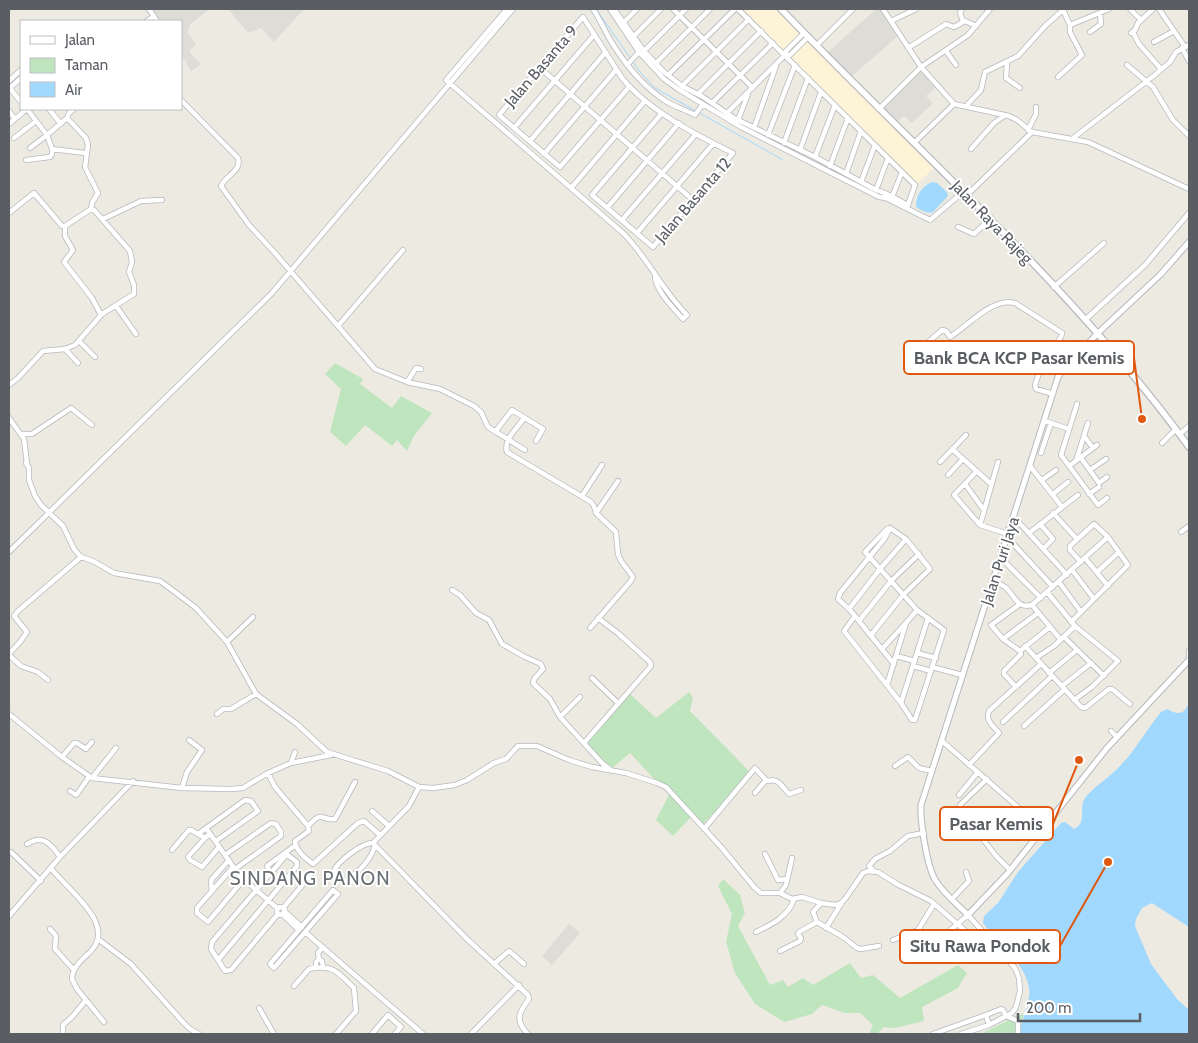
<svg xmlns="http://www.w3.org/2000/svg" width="1198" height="1043" viewBox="0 0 1198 1043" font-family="Cabin,sans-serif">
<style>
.commercial{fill:#fdf3d7}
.industrial{fill:#dedcd7}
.green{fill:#bfe5be}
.water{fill:#a1d8fe}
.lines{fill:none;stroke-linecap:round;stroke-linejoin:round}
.stream{stroke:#a1d8fe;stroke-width:1}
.minor-casing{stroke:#b5b8bd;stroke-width:6}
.tertiary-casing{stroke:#b5b8bd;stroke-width:7}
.secondary-casing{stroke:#b6b9bf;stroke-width:8}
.minor{stroke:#fff;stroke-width:4.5}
.tertiary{stroke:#fff;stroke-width:5}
.secondary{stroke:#fff;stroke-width:5.5}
.labels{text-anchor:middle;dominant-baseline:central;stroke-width:4;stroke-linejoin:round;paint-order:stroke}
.street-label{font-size:16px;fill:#5a5e63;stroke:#fff}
.quarter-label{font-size:19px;letter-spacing:1px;fill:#6b7075;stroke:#fff}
.leader{fill:none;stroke:#e15910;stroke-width:2}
.callout-dot{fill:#e15910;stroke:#fff;stroke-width:2}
.callout{fill:#fff;stroke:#e15910;stroke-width:2}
.callout-label{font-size:18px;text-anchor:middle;font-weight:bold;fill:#5a5e63}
</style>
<rect width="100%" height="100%" fill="#edeae2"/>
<path class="commercial" d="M743,9H775L935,167L917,184Z"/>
<path class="industrial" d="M146,9H210L190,24L188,33L196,44L189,51L201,64L191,71L181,54V21H155Z
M228,9H304L274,42L261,28L248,33Z
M876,9H882L899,35L852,76L828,52Z
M919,69L936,87L926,96L933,103L912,123L904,116L897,122L881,106Z
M569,924L580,933L552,965L542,956Z"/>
<path class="green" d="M335,363L363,379L360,384L392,408L401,396L432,413L414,436L407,451L397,440L392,446L365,425L346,446L330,432L341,389L325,374Z
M689,692L693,698L690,711L749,771L722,804L702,825L693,815L673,836L656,820L669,795L630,753L612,768L585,743L629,693L656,718Z
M723,879L740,895L745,913L738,926L770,985L783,980L788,987L803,978L813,985L850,963L861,978L873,975L900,998L958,965L967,973L958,988L922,1007L924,1021L895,1028L884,1027L877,1034H869L873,1025L860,1013H845L822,1005L812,1014L784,1022L755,1004L735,973L726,942L732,914L718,886Z
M1024,1013L1021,1024L1020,1034H980Z"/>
<path class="water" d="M932,182L937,183L947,192L948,196L933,212C927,214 921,210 916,207C916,195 922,186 932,182Z
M1189,703V927L1152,903L1142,908L1136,919L1135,926L1151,964L1177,999L1189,1010V1034H1020C1021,1021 1027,1010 1029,997C1033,969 997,943 983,923L984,916L998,903L1018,872L1061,823L1065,822L1074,829C1088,822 1078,808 1085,798C1094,786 1109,778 1119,767C1135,751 1147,729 1161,712L1167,709C1178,715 1184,715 1189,703Z"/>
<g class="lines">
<path class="stream" d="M596,9L640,72L655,88L783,160"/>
<defs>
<path id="minor" d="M149,9L157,21
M507,9L446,80L623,233C648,258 662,290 687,315L683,319C674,309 654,289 655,275
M593,9C601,21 606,34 614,46C628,68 645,88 667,102C676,107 686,110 695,115L703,104
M610,9L639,52L664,79L678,89L741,127L879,197L886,198L930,220L963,192
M614,9L644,51L664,72L682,86L703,97L734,118L815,157L876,190C888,193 897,200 908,205L915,185L738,9
M673,9L753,88
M883,9L921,67L954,104L914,143
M962,9L960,13L963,21
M1130,9L1141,20
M1159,9L1185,47
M147,21L154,16
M891,21L916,9
M624,22L637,9
M1090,32L1101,24L1100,13
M1133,32L1139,44L1161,69
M1131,33L1135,30L1138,23L1153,9
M634,36L661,9
M1154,42L1174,31
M817,45L853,9
M908,48L946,24L954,27L965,21L976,26
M1182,48L1189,61
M644,51L686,9
M946,51L956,65
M785,55L786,51L804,33
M656,63L710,9
M1007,63L1006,78L1020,88
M627,65L639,52
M1127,65L1153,87L1173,120L1189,136
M540,68L693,200
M668,75L735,9
M1058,77L1082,55L1070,32V25
M9,81L21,70
M682,86L749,19
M9,87L21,102
M629,87L560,167L499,115L583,17L622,78C648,110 696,135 733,153L653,247L592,195L662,113
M10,88L21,78
M698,94L761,31
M181,100L238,158C242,171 226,175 221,186L249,225L274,252L375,369L407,382L440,389L474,406L481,412L488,427L525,450
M712,103L773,43
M954,104L1009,116L1017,120L1032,132
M966,106L981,90L985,72L1018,56L1046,25L1063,10L1070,25L1109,9
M27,109L47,135L67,118L69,113L74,109
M49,109L61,124
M879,109L921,67L968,35L990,9
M9,111L15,119
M727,113L785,55H790L808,37
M738,120L748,94
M9,124L27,109
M514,128L594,35
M754,128L776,66
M1028,130L1036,114V107
M1032,132L1088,142L1189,189
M768,135L795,65
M14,138L36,121
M1072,139L1156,74L1170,62L1176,52L1189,45
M530,141L605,53
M784,143L808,78
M30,148L47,135L52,149L85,153
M971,149L994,123L1004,116
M800,150L821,92
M544,154L616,70
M815,157L835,105
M26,160L50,157L52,154V149
M830,166L848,118
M846,174L861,131
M861,182L875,145
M572,187L644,102
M876,190L888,158
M966,196L1032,132
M892,197L902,172
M607,208L679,123
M9,213L34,193L62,226H65L91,209
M103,219L141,201L162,200
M622,220L696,134
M65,226V236L73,250L64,262L92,298L101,315
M958,227L974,234L991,218
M637,233L713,144
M1054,287L1104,243
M116,306L136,334
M1085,320L1145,265L1189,213
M338,326L403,250
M79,341L95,357
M65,349L78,363
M909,359L942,330L946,331L950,337C968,326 992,297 1015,303L1062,333L1061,337L1042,364L1035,385L1036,389L1053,394
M407,382L416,368L421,369
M9,385L18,378L43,351L65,349L75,345L102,314L134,294V285L129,272L132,262L130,251L94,210L91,209L92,203L98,193L85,167L88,145L86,138L67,118
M1077,404L1061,455L1098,505L1107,498
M9,418L24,439L27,464
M524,418C518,428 503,439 507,452L591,502L594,506L596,513L616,532L618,554L621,561L633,577L630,582L590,628
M1045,421L1069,429
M495,432L512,410L543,429L536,441
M21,434H32L71,408L92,425
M1180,434L1189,426
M1084,436L1093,448
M1162,443L1176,429
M952,449L991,484
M1041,453L1051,423
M1081,458L1099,483L1107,477
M1076,461L1088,423
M940,462L966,435
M26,463L29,468V480L35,496L41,505L63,526L74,549L81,557L93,561L114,573L160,581L179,595L196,608L227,642L256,694L297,724L327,752L388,771L419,787L433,788L455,785L467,780L494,763L506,759L518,746H537L569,760L592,767L626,773L657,783L666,787L721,847L754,887L761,893H780L792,899L802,897L821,903L836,905L841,903L845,899L863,873L868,871L878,872L897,884L931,901L995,957H999L1003,953
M1030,466L1062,507
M1069,466L1097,445
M1090,470L1106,459
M977,471L954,495L980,525L1008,534
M948,475L963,459
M1042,480L1056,470
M965,484L984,510
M1053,494L1068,482
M1089,494L1099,487
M582,496L602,465
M596,513L618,481
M1053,513L1077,539
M1014,517L1067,575
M1040,524L1053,539L1043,549
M980,525L998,462
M890,528L885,538L840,593L838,599L850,610L894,664
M1181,532L1189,526
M1029,533L1078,495
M1007,537L1053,587
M9,552L272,293L513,9
M1001,558L1041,598
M1085,558L1108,586
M1072,570L1094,599
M1097,572L1119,552
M994,581C997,583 1002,585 1005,587C1015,595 1016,609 1032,605L1108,537
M1059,582L1081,612
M452,590L460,595L476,613L489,620L502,644L525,657L541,664L543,669L534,679L533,683L550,699L560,717L602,763L611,770
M1047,592L1075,626L1118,661L1092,687L1074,700
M1020,604L991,625L1003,639L1020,651
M1032,605L1061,640
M849,609L880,569L906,539
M855,616L844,631L901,703L912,720H915L944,630L917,610L865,552L887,529L890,528
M859,621L891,581L919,554
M1071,622L1128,565L1108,537L1094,524L1070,546V550L1081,562
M871,635L903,595L930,569L906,539L890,528
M1064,637L1104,676
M1003,639L1038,613
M227,642L253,617
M1025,646L1081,707L1085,708L1109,689H1112L1130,704
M882,649L905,624
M1189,651V656
M917,653L936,658
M9,654L20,642L27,632L14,616L18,611L81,557
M9,655L21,666L38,672L48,680
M896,656L915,661
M1036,658L1054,646L1075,626
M913,666L931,671
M932,667L962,675
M1049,673L1077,650
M592,678L618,703
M887,685L906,623L917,610
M1062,686L1091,663
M1016,687L1004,674V671L1021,654L1020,651L1050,627
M901,703L928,618
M9,714L62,757L92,778L182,788L231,789L243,788L268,773L291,763L331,755
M217,714L223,709H231L256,694
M560,717L580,697
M1003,722L1052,676
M1024,726L1065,689
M1111,731L1117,737
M942,741L1042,828
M584,743L651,666L650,662L619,634L598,618
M62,757L74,743H77L86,749L92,742
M291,763L295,752
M969,765L999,733C994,726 985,722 989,711L1041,664
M895,766L908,757L919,768L932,771
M268,773L275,787L308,826
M92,778L116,748
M987,779L960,805L959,808L996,856L1010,870
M766,780L769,781C778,777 783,788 789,794L801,790
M355,782L335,819C319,821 324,809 308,826L309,831L295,841C296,851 305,858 313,864L358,823L364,821L380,835
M419,787L409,806L373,843L467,939L528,995L529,999C518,1013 515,1021 528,1034
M182,788L187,772L202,750L189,740
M70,791L76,795L77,794L89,777
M959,795L978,772
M372,811L389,826
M206,828L239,875L277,908
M704,829L755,768L766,780L755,793
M198,834L245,800L251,801L258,811L216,841
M210,834L205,838L188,857L190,860L202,867L219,847
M373,843C363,842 337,862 334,871L345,881L347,880C359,871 371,861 375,845
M27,844C31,842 37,839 40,840C48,840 56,851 60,857
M172,850L189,830H191L205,838
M9,852H11L41,881
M765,854L778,880L787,879
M225,855L271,823L276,824L281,832V836L235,869
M233,867L197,908V913L208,922L244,879
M51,868C66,889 117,923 91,951C83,959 72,967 72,979L77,989L104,1022
M874,871L869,866L875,859L890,851L908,836L924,833
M271,874L267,866L293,847
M333,890L338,894L274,968L270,964Z
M212,891L211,882L212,879L229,860
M780,893L786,885L792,858
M952,899L969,881L966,872
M821,903L813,912L817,922L843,937L857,948L861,949L879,946
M277 911a4 4 0 1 1 8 0a4 4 0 1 1-8 0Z
M283,908L311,875
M284,911L302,927
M278,914L231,970L225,971L211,949L212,942L287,854
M282,914L299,930
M9,916L60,857L133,781
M826,928L841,904
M50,929L56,936L55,949L74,970
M305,932L423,1034
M756,932C771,925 789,916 794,899
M98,939L131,964L181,1020L190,1029L199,1034
M893,940L918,930L934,904
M931,946L968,915L1015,968L1019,978L1020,991L1016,1007L1012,1013L989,1025L961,1034
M780,951L800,941L801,938L798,934L799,932L817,922
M319,959L318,953L323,947
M218,960L297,866V862L286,854
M494,964L509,951L524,964
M316,967V962L319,959L322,961L323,967
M294,986L309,969C334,964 337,972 354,988L356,1011L336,1034
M259,1008L274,1034
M986,1015L1001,1009L1003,1010L1006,1016L1018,1021V1034
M63,1034V1025L73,1016L86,1000
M372,1034L388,1015L401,1027L395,1034
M471,1034L519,985
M933,1034L986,1015L989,1025"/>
<path id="tertiary" d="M1189,242L1161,274L1097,334L1062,371L1058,377L921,805C920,821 927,868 936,881C944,894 957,904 968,915L1007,874L1107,748L1189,660"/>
<path id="secondary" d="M781,9C919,153 1071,285 1189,447"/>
</defs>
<use href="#minor" class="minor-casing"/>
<use href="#tertiary" class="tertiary-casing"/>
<use href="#secondary" class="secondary-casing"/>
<use href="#minor" class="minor"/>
<use href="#tertiary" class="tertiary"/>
<use href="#secondary" class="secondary"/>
</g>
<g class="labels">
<g class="street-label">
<text transform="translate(541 66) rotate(-49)">Jalan Basanta 9</text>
<text transform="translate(693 200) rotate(-49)">Jalan Basanta 12</text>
<text transform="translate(992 222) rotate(46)">Jalan Raya Rajeg</text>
<text transform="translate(1000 561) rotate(-72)">Jalan Puri Jaya</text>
</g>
<g class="quarter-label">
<text x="310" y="878">SINDANG PANON</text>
</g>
</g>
<path class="leader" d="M1142 419L1134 358M1079 760L1053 824M1108 862L1060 946"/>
<g class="callout-dot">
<circle cx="1142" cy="419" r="5"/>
<circle cx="1079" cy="760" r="5"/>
<circle cx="1108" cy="862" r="5"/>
</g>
<g class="callout">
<rect x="904" y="341" width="230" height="33" rx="5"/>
<rect x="940" y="807" width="113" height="33" rx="5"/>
<rect x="900" y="930" width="160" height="33" rx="5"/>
</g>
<g class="callout-label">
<text x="1019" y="364">Bank BCA KCP Pasar Kemis</text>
<text x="996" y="830">Pasar Kemis</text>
<text x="980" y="952">Situ Rawa Pondok</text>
</g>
<rect width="1198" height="1043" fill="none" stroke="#5a5e63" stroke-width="20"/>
<rect x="20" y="20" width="162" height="90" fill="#ffffff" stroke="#bdbfc1"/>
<rect x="30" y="36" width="25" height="8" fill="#ffffff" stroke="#bdbfc1"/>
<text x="65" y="45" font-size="15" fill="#5a5e63">Jalan</text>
<rect x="30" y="58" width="25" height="15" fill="#bfe5be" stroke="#bdbfc1"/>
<text x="65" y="70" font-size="15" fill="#5a5e63">Taman</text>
<rect x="30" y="82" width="25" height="15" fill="#a1d8fe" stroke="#bdbfc1"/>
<text x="65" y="95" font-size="15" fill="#5a5e63">Air</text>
<path d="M1018 1013v8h122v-8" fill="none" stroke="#5a5e63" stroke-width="2.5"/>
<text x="1026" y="1013" font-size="15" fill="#5a5e63" stroke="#ffffff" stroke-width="4" paint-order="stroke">200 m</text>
</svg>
